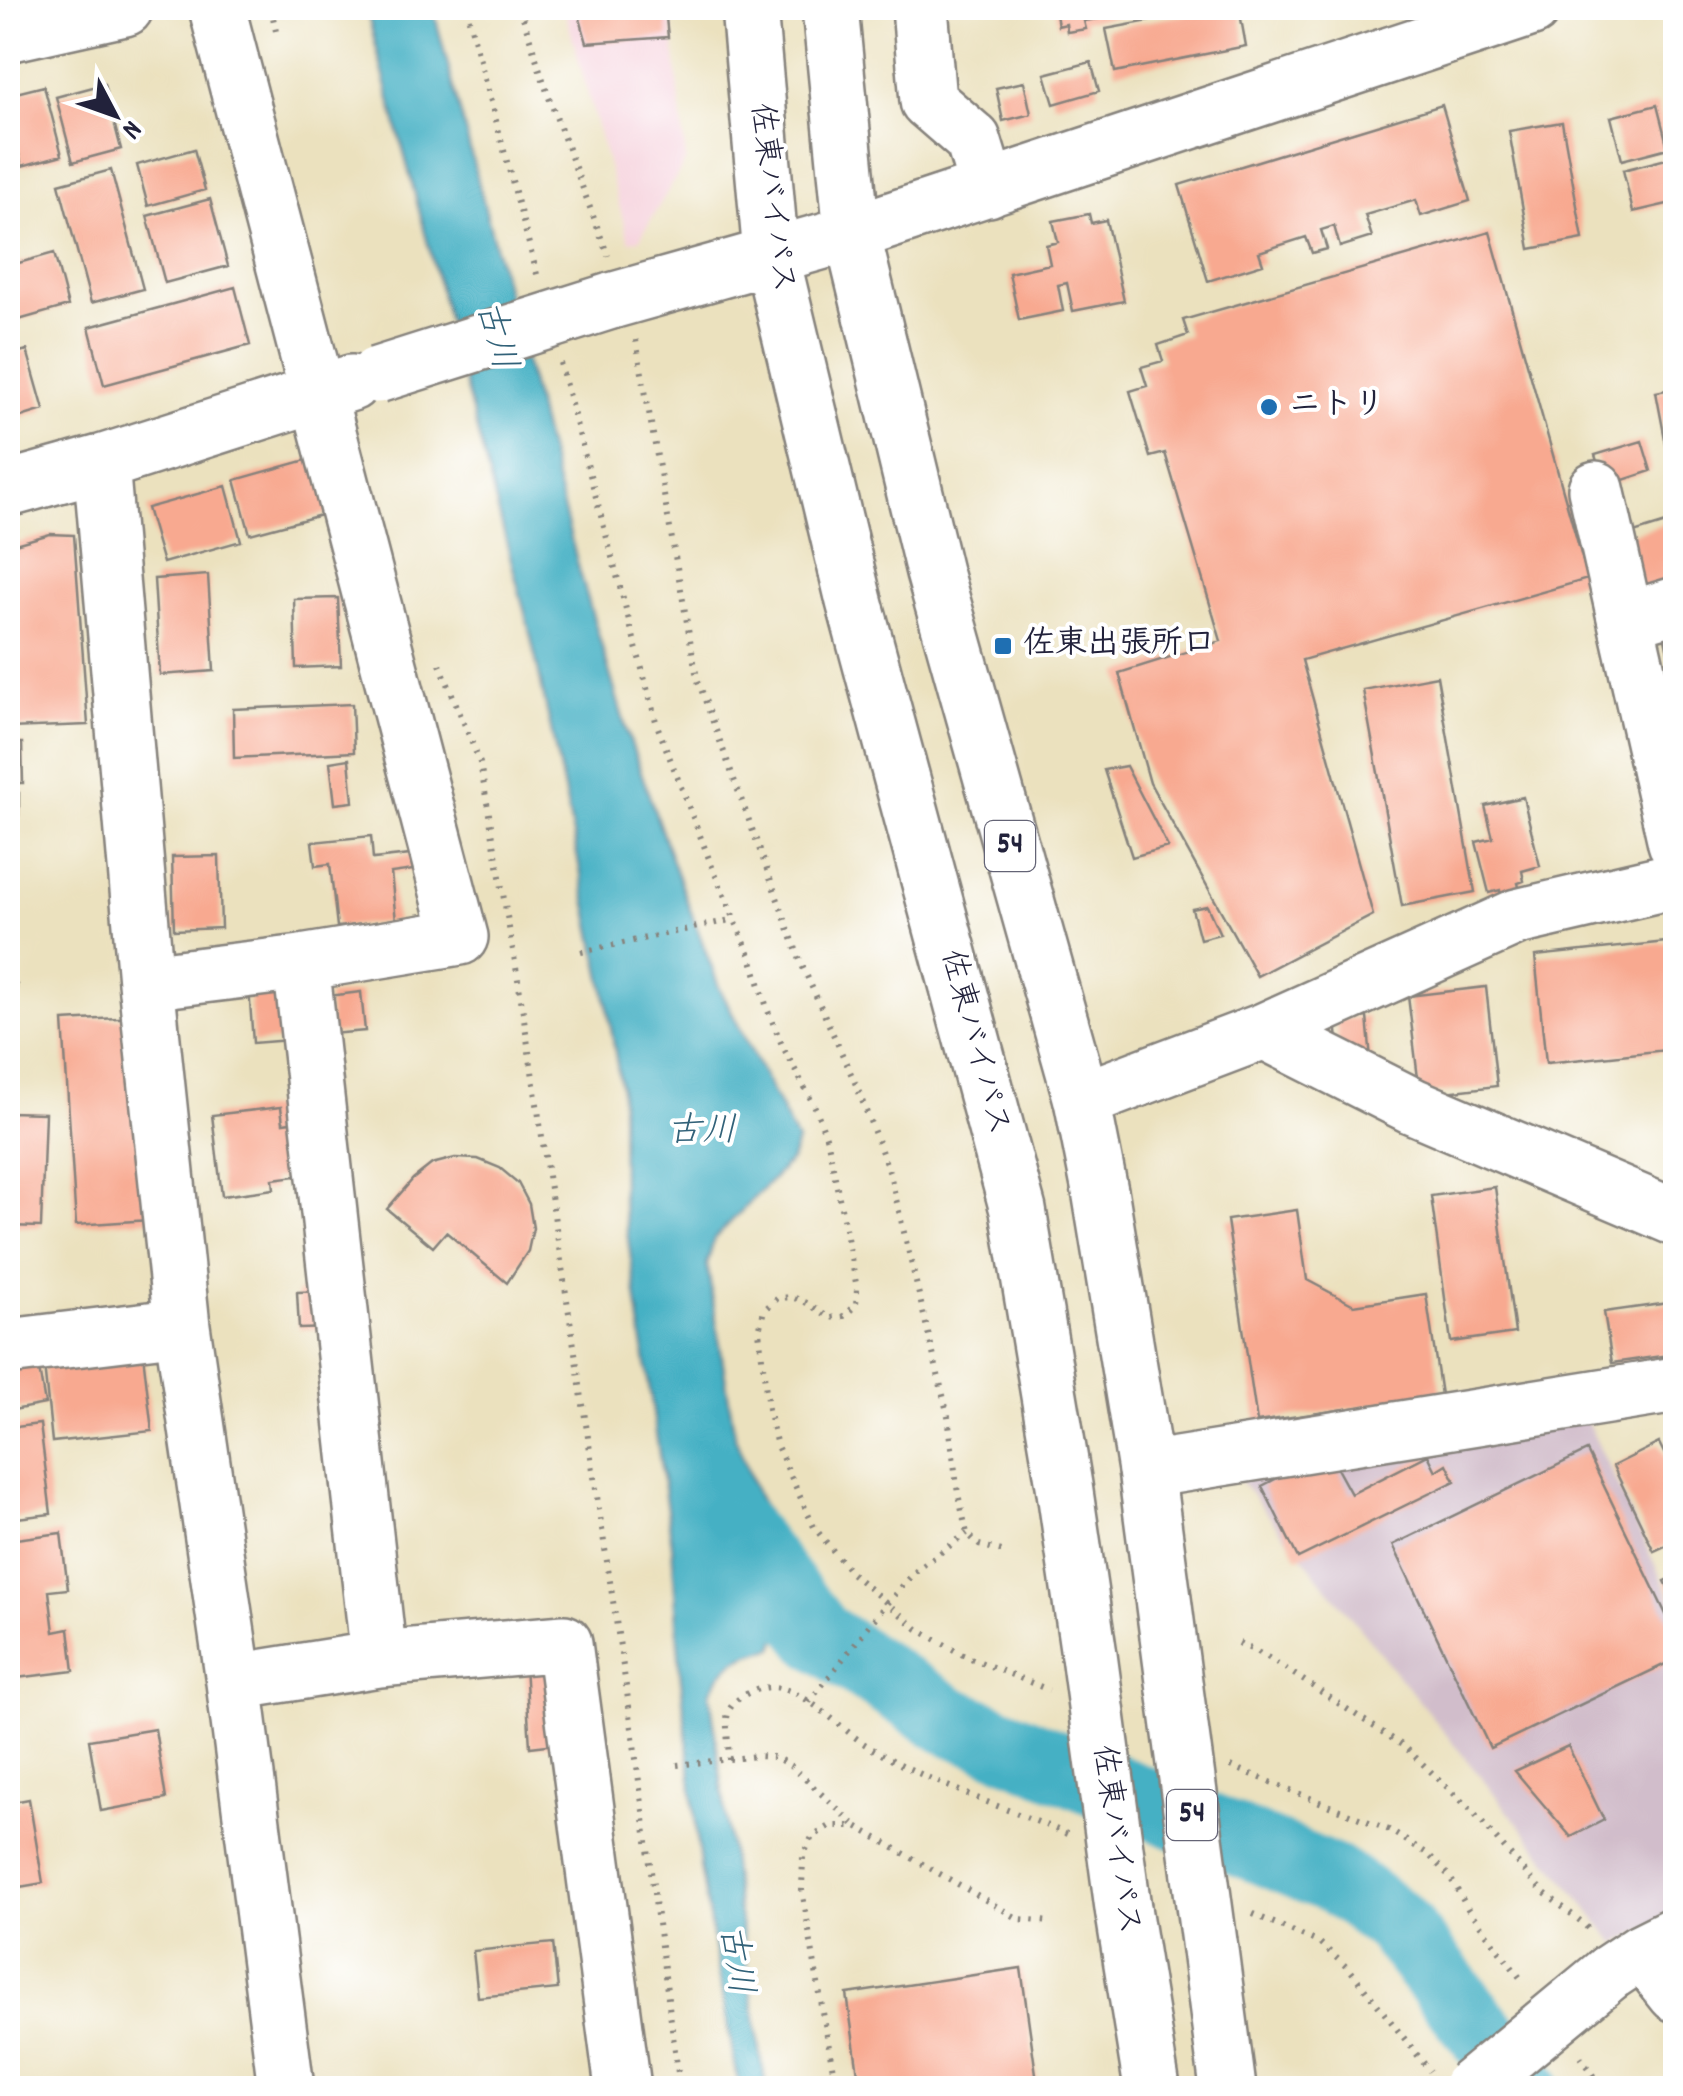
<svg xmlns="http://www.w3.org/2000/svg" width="1683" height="2096" viewBox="0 0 1683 2096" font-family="Dekko,'Klee One',sans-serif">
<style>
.built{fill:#f5cfda}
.industrial{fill:#d1bdcb}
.water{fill:#45b0c4;stroke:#346980;stroke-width:2.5}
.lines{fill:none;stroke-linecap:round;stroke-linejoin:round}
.river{stroke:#45b0c4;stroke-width:70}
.building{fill:#f8a990}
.minor-casing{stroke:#86827c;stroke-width:60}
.highway-casing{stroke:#86827c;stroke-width:60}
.path{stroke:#86827c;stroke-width:6;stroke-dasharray:2.5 8;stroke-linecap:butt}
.minor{stroke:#fff;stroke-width:55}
.highway{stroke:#fff;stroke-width:55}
.minor-bridge-casing{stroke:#86827c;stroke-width:60;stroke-linecap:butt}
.highway-bridge-casing{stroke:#86827c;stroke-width:60;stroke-linecap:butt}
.minor-bridge{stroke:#fff;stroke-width:55}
.highway-bridge{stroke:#fff;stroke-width:55}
.poi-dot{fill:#1f6fb2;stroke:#fff;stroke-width:4}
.labels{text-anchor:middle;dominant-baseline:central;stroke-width:8;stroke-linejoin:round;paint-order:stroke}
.shield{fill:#fff;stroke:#646476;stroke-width:2.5}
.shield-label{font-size:30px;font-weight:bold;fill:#22223b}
.street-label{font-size:32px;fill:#22223b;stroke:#fff}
.poi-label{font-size:32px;font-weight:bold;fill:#22223b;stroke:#fff;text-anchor:start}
.water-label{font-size:35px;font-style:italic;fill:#326279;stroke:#fff}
</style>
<rect width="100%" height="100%" fill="#fff"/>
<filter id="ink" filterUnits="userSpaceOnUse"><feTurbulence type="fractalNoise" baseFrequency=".01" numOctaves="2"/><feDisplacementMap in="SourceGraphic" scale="20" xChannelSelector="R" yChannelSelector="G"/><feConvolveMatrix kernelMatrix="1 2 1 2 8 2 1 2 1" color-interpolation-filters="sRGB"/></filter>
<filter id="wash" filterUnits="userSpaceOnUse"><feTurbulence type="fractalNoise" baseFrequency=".0048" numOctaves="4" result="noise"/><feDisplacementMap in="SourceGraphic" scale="40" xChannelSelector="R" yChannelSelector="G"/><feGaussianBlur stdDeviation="2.25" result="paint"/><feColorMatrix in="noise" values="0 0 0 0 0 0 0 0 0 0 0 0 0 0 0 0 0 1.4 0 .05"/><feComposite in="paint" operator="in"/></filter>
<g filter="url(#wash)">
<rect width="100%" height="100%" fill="#ebe1be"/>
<path class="built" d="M564,8H670L686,160L639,240L629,241Z"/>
<path class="industrial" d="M1586,1419L1675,1607V1913L1616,1944L1235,1474Z"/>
<path class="water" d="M366,8H433L579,569L627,732L673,864L719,987L797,1141L791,1160L714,1239L707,1264L735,1437L759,1499L802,1572L774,1648C741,1654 725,1662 710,1692L736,1896L766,2088H739L700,1866L680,1670L672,1544L622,1197L621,1089L607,1003L564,790L530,632Z"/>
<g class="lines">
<path class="river" d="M734,1525L818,1635L948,1720L1339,1882L1394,1922L1526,2088"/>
</g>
<g id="blocks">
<path class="building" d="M577,8H665L668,37L587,43Z
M1055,8H1161V10L1084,21L1086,29L1067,32L1066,24L1058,26Z
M1219,8H1239L1246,46L1115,72L1106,29Z
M1091,62L1099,91L1054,104L1045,74Z
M1024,82L1031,114L1003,121L996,88Z
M104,84L121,149L73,162L56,97Z
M44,86L62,155L22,166L8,112V95Z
M1442,105L1470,201L1421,216L1416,200L1365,215L1372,237L1340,247L1334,226L1321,230L1327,249L1312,253L1306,237L1259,252L1263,264L1208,281L1179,185Z
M1657,105L1668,148L1622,160L1611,117Z
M1562,122L1583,239L1530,249L1509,131Z
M194,149L205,190L148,206L137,165Z
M1674,157L1676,202L1633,212L1623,170Z
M111,170L143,289L91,303L59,184Z
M210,199L228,266L165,283L147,216Z
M1089,214L1091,223L1106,220L1124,301L1073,311L1067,283L1058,285L1063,311L1019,320L1009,273L1050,264L1046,245L1058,242L1053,221Z
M1490,232L1588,579L1302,660L1373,915L1257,976L1150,783L1119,673L1221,641L1165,453L1150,457L1130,391L1147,386L1141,367L1163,361L1158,345L1188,335L1183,320Z
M54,253L68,306L8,323V266Z
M235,287L250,345L104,385L89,327Z
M27,350L44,410L8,421V355Z
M1676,388V459L1669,460L1656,392Z
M1642,441L1651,471L1605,486L1595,455Z
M317,457L332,512L250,534L235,480Z
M226,486L241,541L163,563L147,508Z
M1676,520V592L1636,604L1617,538Z
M50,534L74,535L88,725L8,728V546Z
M208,575L214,671L160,675L154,579Z
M338,598L341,666L296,668L294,599Z
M1676,622V650L1668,652L1662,625Z
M1437,676L1475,892L1402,906L1363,690Z
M352,704L354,752L234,758L233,709Z
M8,743H22L23,783H8Z
M349,759L353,802L335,804L330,762Z
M1126,766L1168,847L1132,857L1104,770Z
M8,793H19V815H8Z
M1523,797L1540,866L1522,871L1524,881L1518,883L1521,895L1502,899L1500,890L1489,893L1476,842L1493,838L1485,806Z
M371,836L373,859L420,854L421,869L391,873L396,921L337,927L330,864L315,866L312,842Z
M219,856L221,928L174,930L172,857Z
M1207,906L1220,934L1200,939L1192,909Z
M8,919H13L14,964H8Z
M1676,941V1049L1546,1063L1535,956Z
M8,985H17L14,1053H8Z
M284,985L289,1040L253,1043L249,988Z
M1486,987L1497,1086L1420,1095L1408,996Z
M361,992L365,1031L331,1034L328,996Z
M136,1017L149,1220L76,1225L63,1021Z
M1367,1017L1371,1059L1340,1062L1336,1020Z
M281,1107L283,1123L298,1121L304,1175L273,1179L274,1189L222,1196L212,1115Z
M8,1112L45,1113L41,1227L8,1226Z
M455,1158L478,1159L500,1168L518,1183L529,1204L533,1228L528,1251L507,1283L446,1232L433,1247L387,1209L413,1179L432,1164Z
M1495,1187L1515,1333L1451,1342L1431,1196Z
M1297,1210L1307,1280L1354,1305L1426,1294L1441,1395L1257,1422L1227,1220Z
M329,1291L331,1328L299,1329L297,1292Z
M1676,1302V1354L1612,1363L1604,1312Z
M143,1354L152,1431L52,1442L44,1365Z
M38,1363L45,1404L8,1411V1368Z
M40,1424L51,1514L8,1519V1428Z
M1659,1443L1676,1477V1541L1654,1551L1613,1466Z
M1587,1451L1676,1635V1659L1490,1748L1393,1545Z
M1428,1455L1436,1471L1447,1464L1455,1481L1298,1558L1262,1486L1293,1470L1335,1465L1351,1494Z
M61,1533L68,1589L49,1591L54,1632L69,1629L74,1671L8,1679V1540Z
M1676,1576V1603L1665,1581Z
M551,1664L556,1744L530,1747L525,1665Z
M155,1729L166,1799L101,1811L89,1740Z
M1568,1746L1604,1820L1571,1837L1515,1771Z
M29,1799L43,1883L8,1889V1803Z
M553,1943L558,1989L478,1997L473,1951Z
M1021,1968L1038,2088H860L847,1994Z"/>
</g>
</g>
<g filter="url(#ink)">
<use href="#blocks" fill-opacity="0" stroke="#86827c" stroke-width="2.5"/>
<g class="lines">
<defs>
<path id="minor" d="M920,8L928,101L973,140L988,189
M8,34L125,8
M611,301L852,233L1532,8
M101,463L146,982L182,1326L234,1682L286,2088
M8,489L101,463L351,383
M1596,489L1676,843
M1626,620L1676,605
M301,963L379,1659
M146,982L301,963L460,937L217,8
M1264,1031L1517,917L1676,880
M1082,1100L1264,1031L1413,1106L1676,1218
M8,1347L182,1326
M1146,1470L1676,1385
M234,1682L379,1659L564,1643L623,2088
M1642,1951L1676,1994
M1609,1973L1642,1951L1676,1934"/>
<path id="highway" d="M749,8L771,255L854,601L1018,1210L1064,1485L1089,1655
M830,8L852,233L934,572L1082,1100L1101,1196L1146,1470L1175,1689
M1123,1908L1152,2088
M1209,1942L1228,2088"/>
</defs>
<use href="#minor" class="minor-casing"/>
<use href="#highway" class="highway-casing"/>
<path class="path" d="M271,8L277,36
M466,8L538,278
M520,8L548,95L608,256
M636,340L697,678L801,963L857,1087L890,1174L948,1416L958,1494L967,1533L979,1545L1002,1551
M560,363L657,725L713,869L752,960L768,1011L782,1045L816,1109L828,1142L857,1288L856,1305L844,1316L829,1318L809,1304L793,1297L778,1298L764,1310L759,1331L768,1409L777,1446L814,1527L851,1573L918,1629L963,1655L1049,1690
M440,664L480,763L517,973L628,1699L680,2088
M581,952L735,919
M1239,1643L1271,1659L1405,1747L1470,1809L1542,1891L1583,1923L1591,1932
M809,1702L886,1604L917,1570L967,1533
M729,1760C729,1748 725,1723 728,1713C733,1697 757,1687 772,1687C802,1687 839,1727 863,1743C924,1782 1000,1805 1067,1834
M677,1765L757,1756L775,1757L791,1766L855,1825
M1231,1766L1389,1830L1428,1854L1450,1877L1468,1909L1524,1983
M1253,1914L1320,1943L1351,1971L1430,2071
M1580,2057L1602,2088
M836,2088L802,1890L803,1856L812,1837L830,1826H856L1019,1919L1051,1922"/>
<use href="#minor" class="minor"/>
<use href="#highway" class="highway"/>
<defs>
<path id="minor-bridge" d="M377,375L611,301
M1470,2088L1609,1973"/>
<path id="highway-bridge" d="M1089,1655L1123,1908
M1175,1689L1209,1942"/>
</defs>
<use href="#minor-bridge" class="minor-bridge-casing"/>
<use href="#highway-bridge" class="highway-bridge-casing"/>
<use href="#minor-bridge" class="minor-bridge"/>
<use href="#highway-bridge" class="highway-bridge"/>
</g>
</g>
<g class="poi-dot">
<circle cx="1269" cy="407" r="10"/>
<rect x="993" y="636" width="20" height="20" rx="5"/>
</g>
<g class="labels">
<g class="shield">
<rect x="985" y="821" width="50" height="50" rx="8"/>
<rect x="1167" y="1790" width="50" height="50" rx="8"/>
</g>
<g class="shield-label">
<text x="1010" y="846">54</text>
<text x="1192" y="1815">54</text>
</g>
<g class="street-label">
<text transform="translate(770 198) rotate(83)">佐東バイパス</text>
<text transform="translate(973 1043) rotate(75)">佐東バイパス</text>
<text transform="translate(1114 1840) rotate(82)">佐東バイパス</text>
</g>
<g class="poi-label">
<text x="1289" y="407">ニトリ</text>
<text x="1023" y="646">佐東出張所口</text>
</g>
<g class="water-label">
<text transform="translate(494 336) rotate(75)">古川</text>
<text x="702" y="1133">古川</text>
<text transform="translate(734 1960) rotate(82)">古川</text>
</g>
</g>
<rect width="1683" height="2096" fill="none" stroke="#fff" stroke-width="40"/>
<g transform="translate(115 115) rotate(131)" stroke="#ffffff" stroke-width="8" paint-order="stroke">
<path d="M0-8L18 38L0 25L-18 38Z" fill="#22223b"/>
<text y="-15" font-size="28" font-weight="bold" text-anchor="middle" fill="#22223b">N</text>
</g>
</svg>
